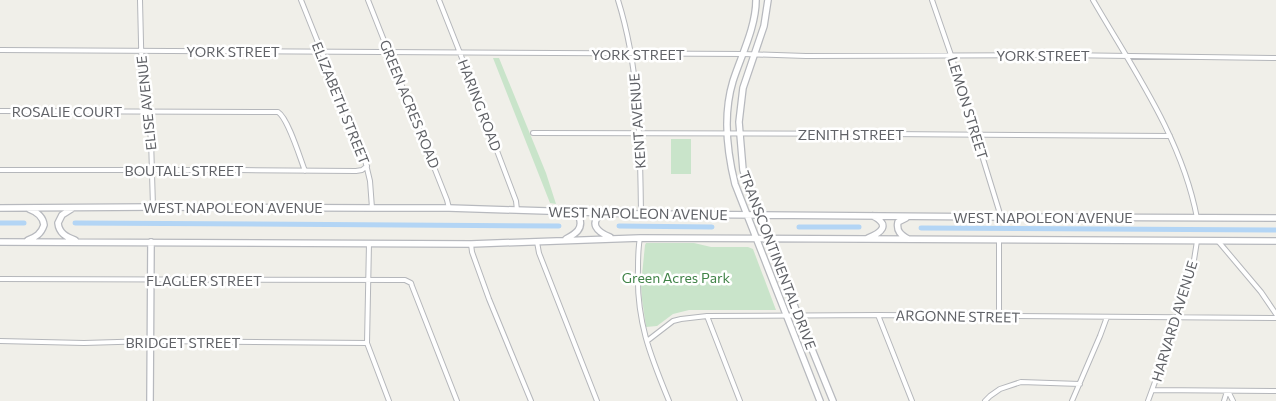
<svg xmlns="http://www.w3.org/2000/svg" width="1276" height="401" viewBox="0 0 1276 401" font-family="Commissioner,sans-serif">
<style>
.green{fill:#c9e4ca}
.lines{fill:none;stroke-linecap:round;stroke-linejoin:round}
.canal{stroke:#b3d5f5;stroke-width:5}
.street-casing{stroke:#b5b7bb;stroke-width:6}
.secondary-casing{stroke:#b7b9be;stroke-width:8}
.street{stroke:#fff;stroke-width:4}
.secondary{stroke:#fff;stroke-width:5.5}
.labels{text-anchor:middle;dominant-baseline:central;stroke-width:5;stroke-linejoin:round;paint-order:stroke}
.street-label{font-size:14px;fill:#606267;stroke:#fff}
.park-label{font-size:14px;fill:#428449;stroke:#fff}
</style>
<rect width="100%" height="100%" fill="#f0efe9"/>
<path class="green" d="M493,58H499L546,173L556,204L550,203Z
M671,139H691V174H671Z
M646,243H694L711,247H748L753,249L776,310H689L673,314L657,326L646,327L642,299L641,285L645,245Z"/>
<g class="lines">
<path class="canal" d="M0,223H24
M75,223L559,226
M619,226L712,227
M799,227H859
M921,228L1276,230"/>
<defs>
<path id="street" d="M140,0L142,85L151,139L153,207
M301,0L365,160L370,181L372,208
M368,0L447,200L449,208
M439,0L460,53L516,201L517,210
M618,0C640,70 640,142 641,214
M932,0L951,55L1001,217
M1093,0C1133,69 1182,138 1197,218
M0,50L743,54L806,56L1060,55L1276,58
M0,111L278,112C288,118 300,158 305,171
M533,133C745,132 958,135 1170,136
M0,170H239L356,171L362,170L367,166
M640,238C638,248 638,258 638,269C636,320 650,355 669,401
M1218,241L1261,292L1276,314
M537,242L539,253L597,401
M369,243L367,343L389,401
M471,244L472,252L489,299L531,401
M0,279L405,280L411,283L412,286L457,401
M878,315L912,401
M707,316L740,401
M999,317V240
M0,341L84,343L151,341L367,343
M647,341L673,321L681,319L707,316L878,315L1276,318
M1152,390L1276,391
M1228,391L1233,401
M985,401L990,396L1000,389L1021,382L1080,384
M1072,401L1100,336L1107,317
M1148,401L1174,330L1194,260L1197,241
M1224,401L1227,391"/>
<path id="secondary" d="M756,0C756,27 741,56 733,81C723,114 727,152 735,184L820,401
M768,0L764,26L743,88L739,122L743,170L751,194L798,315L833,401
M0,208L153,207L372,208H449L641,214L1001,217L1276,218
M73,208L62,215L58,223C59,233 66,237 75,240
M603,213C588,223 597,232 610,237
M906,218L898,222C896,231 901,235 908,239
M868,238C881,233 891,225 873,216
M566,239C575,234 584,229 579,217L572,213
M28,240C36,237 41,234 44,225C43,216 37,212 29,209
M0,242L471,244L640,238L1276,241
M150,401L151,242"/>
</defs>
<use href="#street" class="street-casing"/>
<use href="#secondary" class="secondary-casing"/>
<use href="#street" class="street"/>
<use href="#secondary" class="secondary"/>
</g>
<g class="labels">
<g class="street-label">
<text x="233" y="51">YORK STREET</text>
<text x="638" y="54">YORK STREET</text>
<text x="1043" y="55">YORK STREET</text>
<text transform="translate(146 103) rotate(-96)">ELISE AVENUE</text>
<text transform="translate(341 103) rotate(68)">ELIZABETH STREET</text>
<text transform="translate(410 104) rotate(68)">GREEN ACRES ROAD</text>
<text transform="translate(480 105) rotate(69)">HARING ROAD</text>
<text transform="translate(968 108) rotate(73)">LEMON STREET</text>
<text x="67" y="111">ROSALIE COURT</text>
<text transform="translate(637 121) rotate(-94)">KENT AVENUE</text>
<text x="851" y="134">ZENITH STREET</text>
<text x="184" y="170">BOUTALL STREET</text>
<text x="233" y="207">WEST NAPOLEON AVENUE</text>
<text transform="translate(638 213) rotate(1)">WEST NAPOLEON AVENUE</text>
<text x="1043" y="217">WEST NAPOLEON AVENUE</text>
<text transform="translate(778 260) rotate(69)">TRANSCONTINENTAL DRIVE</text>
<text x="204" y="280">FLAGLER STREET</text>
<text transform="translate(958 316) rotate(1)">ARGONNE STREET</text>
<text transform="translate(1174 321) rotate(-73)">HARVARD AVENUE</text>
<text x="183" y="342">BRIDGET STREET</text>
</g>
<g class="park-label">
<text x="676" y="277">Green Acres Park</text>
</g>
</g>
</svg>
